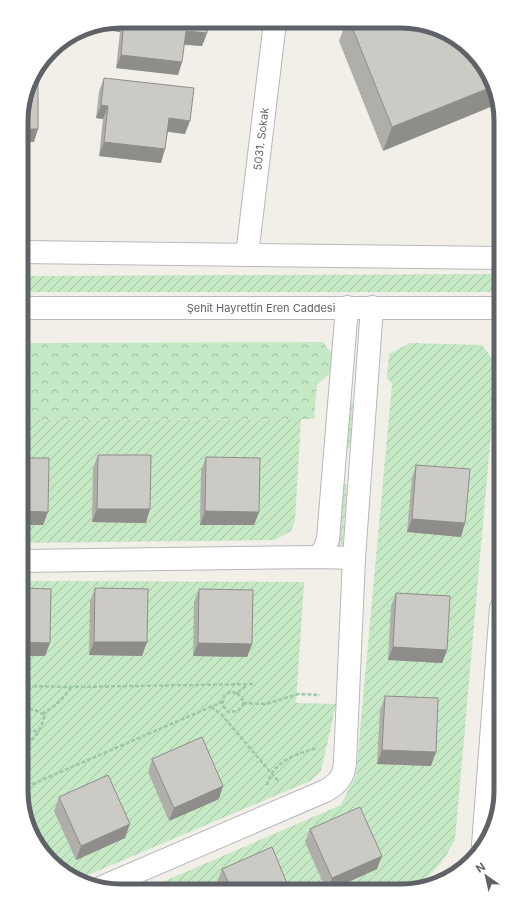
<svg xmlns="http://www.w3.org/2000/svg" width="522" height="912" viewBox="0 0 522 912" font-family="Inter,sans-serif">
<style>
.park{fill:url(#park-crowns)}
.garden{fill:url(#garden-furrows)}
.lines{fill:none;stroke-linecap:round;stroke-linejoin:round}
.street-casing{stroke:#b5b8bc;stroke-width:24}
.secondary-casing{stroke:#b6babf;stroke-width:24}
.path{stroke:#9cc7a9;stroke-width:2.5;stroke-dasharray:4 2;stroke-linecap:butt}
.street{stroke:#fff;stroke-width:22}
.secondary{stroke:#fff;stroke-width:22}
.wall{fill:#afaea9}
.shaded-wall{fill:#8f8d8a}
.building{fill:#cccac5;stroke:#8f8d8a}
.labels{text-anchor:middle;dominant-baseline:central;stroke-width:3.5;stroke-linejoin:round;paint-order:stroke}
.street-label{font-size:11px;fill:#5f6368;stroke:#fff}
.rim{fill:none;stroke:#5f6368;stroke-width:5}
</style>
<defs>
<pattern id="park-crowns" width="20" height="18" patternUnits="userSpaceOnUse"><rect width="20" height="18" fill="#c5e8c5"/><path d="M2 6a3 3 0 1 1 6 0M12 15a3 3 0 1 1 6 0" fill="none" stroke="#a3c0a4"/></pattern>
<pattern id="garden-furrows" width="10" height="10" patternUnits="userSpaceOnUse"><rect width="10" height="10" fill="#c5e8c5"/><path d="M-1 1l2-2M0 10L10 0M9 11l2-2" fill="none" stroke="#a3c0a4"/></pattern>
</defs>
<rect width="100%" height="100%" fill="#f1efe8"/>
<path class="park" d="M323,342L332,354L329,374L317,385L314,419L21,420L22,343Z"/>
<path class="garden" d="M501,274L500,292H22V276Z
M410,343L482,345L497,365L455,840C443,861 434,876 411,886L144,890L341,805L356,775L392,384L387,378L389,354Z
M351,401L353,403L350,447L348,449H346Z
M301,419L295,520L291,531L275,540L21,543V420Z
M345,484L347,486L342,551L338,552L342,486Z
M21,581L304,582L296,703L336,704L321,771L310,781L81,878L55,866L26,823L21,791Z"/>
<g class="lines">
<defs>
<g id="street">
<path id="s1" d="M247,255L275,22"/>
<path d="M318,557L324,550L328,539L347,307"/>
<path d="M21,561L318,557L354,558"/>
<path d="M483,845L501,608"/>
<path d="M102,887L325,791C338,784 344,777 345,762L354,558L372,307"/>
</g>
<g id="secondary">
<path d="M22,252L501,258"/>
<path id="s2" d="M22,308H501"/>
</g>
</defs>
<use href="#street" class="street-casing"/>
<use href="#secondary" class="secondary-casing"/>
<path class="path" d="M21,686L71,687L255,684
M237,693L242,698L243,705L238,711L228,712L222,705L224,696L230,692L237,693L247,685
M243,703L266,704L298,694L320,695
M211,707L221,714L278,781
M42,714C55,707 62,699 71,688
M21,731H40
M21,746C36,741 41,728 45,715L35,710L21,709
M267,785C273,761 297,753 318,748
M21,789L222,702"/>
<use href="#street" class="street"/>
<use href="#secondary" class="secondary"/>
</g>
<path class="wall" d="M121,21L208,22L207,33L202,46L184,45L182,62L178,75L116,68L120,32L113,31L114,22Z
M346,22L420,23L467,46L383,151L339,41Z
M104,78L185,134L168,132L161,163L99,156L103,119L96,118L99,91Z
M98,455L146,523L92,522L93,468Z
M206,457L259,512L254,525H200L201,471Z
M416,465L461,537L407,532L412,478Z
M95,588L142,656L89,655L90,601Z
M199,589L252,644L247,657L193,656L194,602Z
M396,593L447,650L442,663L388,660L391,606Z
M385,696L431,766L377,764L380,710Z
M152,759L219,799L169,821L148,772Z
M59,797L125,838L76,860L54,811Z
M310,829L377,869L337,887H325L305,842Z
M222,869L289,888L220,889L217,882Z"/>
<path class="shaded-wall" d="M121,21H124L120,32L113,31L116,22Z
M86,28L84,34L76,33L83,29Z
M186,31L207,33L202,46L181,44Z
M121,55L182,62L178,75L116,68Z
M494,86L496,89L498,104L383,151L392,127Z
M101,105L108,106L103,119L96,118Z
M169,118L190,121L185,134L164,131Z
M22,129H38L34,142H22Z
M104,142L165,149L161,163L99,156Z
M97,509H150L146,523L92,522Z
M21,511L48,512L43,525H21Z
M205,511L259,512L254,525H200Z
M412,519L465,523L461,537L407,532Z
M21,642L50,643L45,656H21Z
M94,642H147L142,656L89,655Z
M198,643L252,644L247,657L193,656Z
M393,647L447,650L442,663L388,660Z
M382,750L436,752L431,766L377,764Z
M223,786L219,799L169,821L174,808Z
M130,824L125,838L76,860L81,846Z
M382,856L377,869L337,887H329L332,878Z"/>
<path class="building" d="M124,21L208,22L207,33L186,31L182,62L121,55Z
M350,22L420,23L467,46L494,86L392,127Z
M38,68V129H22V108L31,77Z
M104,78L194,88L190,121L169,118L165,149L104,142L108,106L101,105Z
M98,455H151L150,509H97Z
M206,457L260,458L259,512L205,511Z
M21,458H49L48,512L21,511Z
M416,465L470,469L465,523L412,519Z
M21,588L51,589L50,643L21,642Z
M95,588L148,589L147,642H94Z
M199,589L253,590L252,644L198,643Z
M396,593L450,596L447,650L393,647Z
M385,696L438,698L436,752L382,750Z
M202,737L223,786L174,808L152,759Z
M108,775L130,824L81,846L59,797Z
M360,807L382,856L332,878L310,829Z
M272,847L289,888H231L222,869Z
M169,886L170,889H161Z"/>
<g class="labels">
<g class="street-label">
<text stroke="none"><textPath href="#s1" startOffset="117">5031. Sokak</textPath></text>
<text stroke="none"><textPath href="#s2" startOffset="239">Şehit Hayrettin Eren Caddesi</textPath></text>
</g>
</g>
<path d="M0 0H522V912H0ZM121 28H401A93 93 0 0 1 494 121V791A93 93 0 0 1 401 884H121A93 93 0 0 1 28 791V121A93 93 0 0 1 121 28Z" fill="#fff" fill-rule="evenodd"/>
<path class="rim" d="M121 28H401A93 93 0 0 1 494 121V791A93 93 0 0 1 401 884H121A93 93 0 0 1 28 791V121A93 93 0 0 1 121 28Z"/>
<g transform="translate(486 876) rotate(326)" stroke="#ffffff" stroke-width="3" paint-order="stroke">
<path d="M0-3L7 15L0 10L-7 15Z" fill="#5f6368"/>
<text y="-6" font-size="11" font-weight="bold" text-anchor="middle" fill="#5f6368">N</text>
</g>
</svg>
